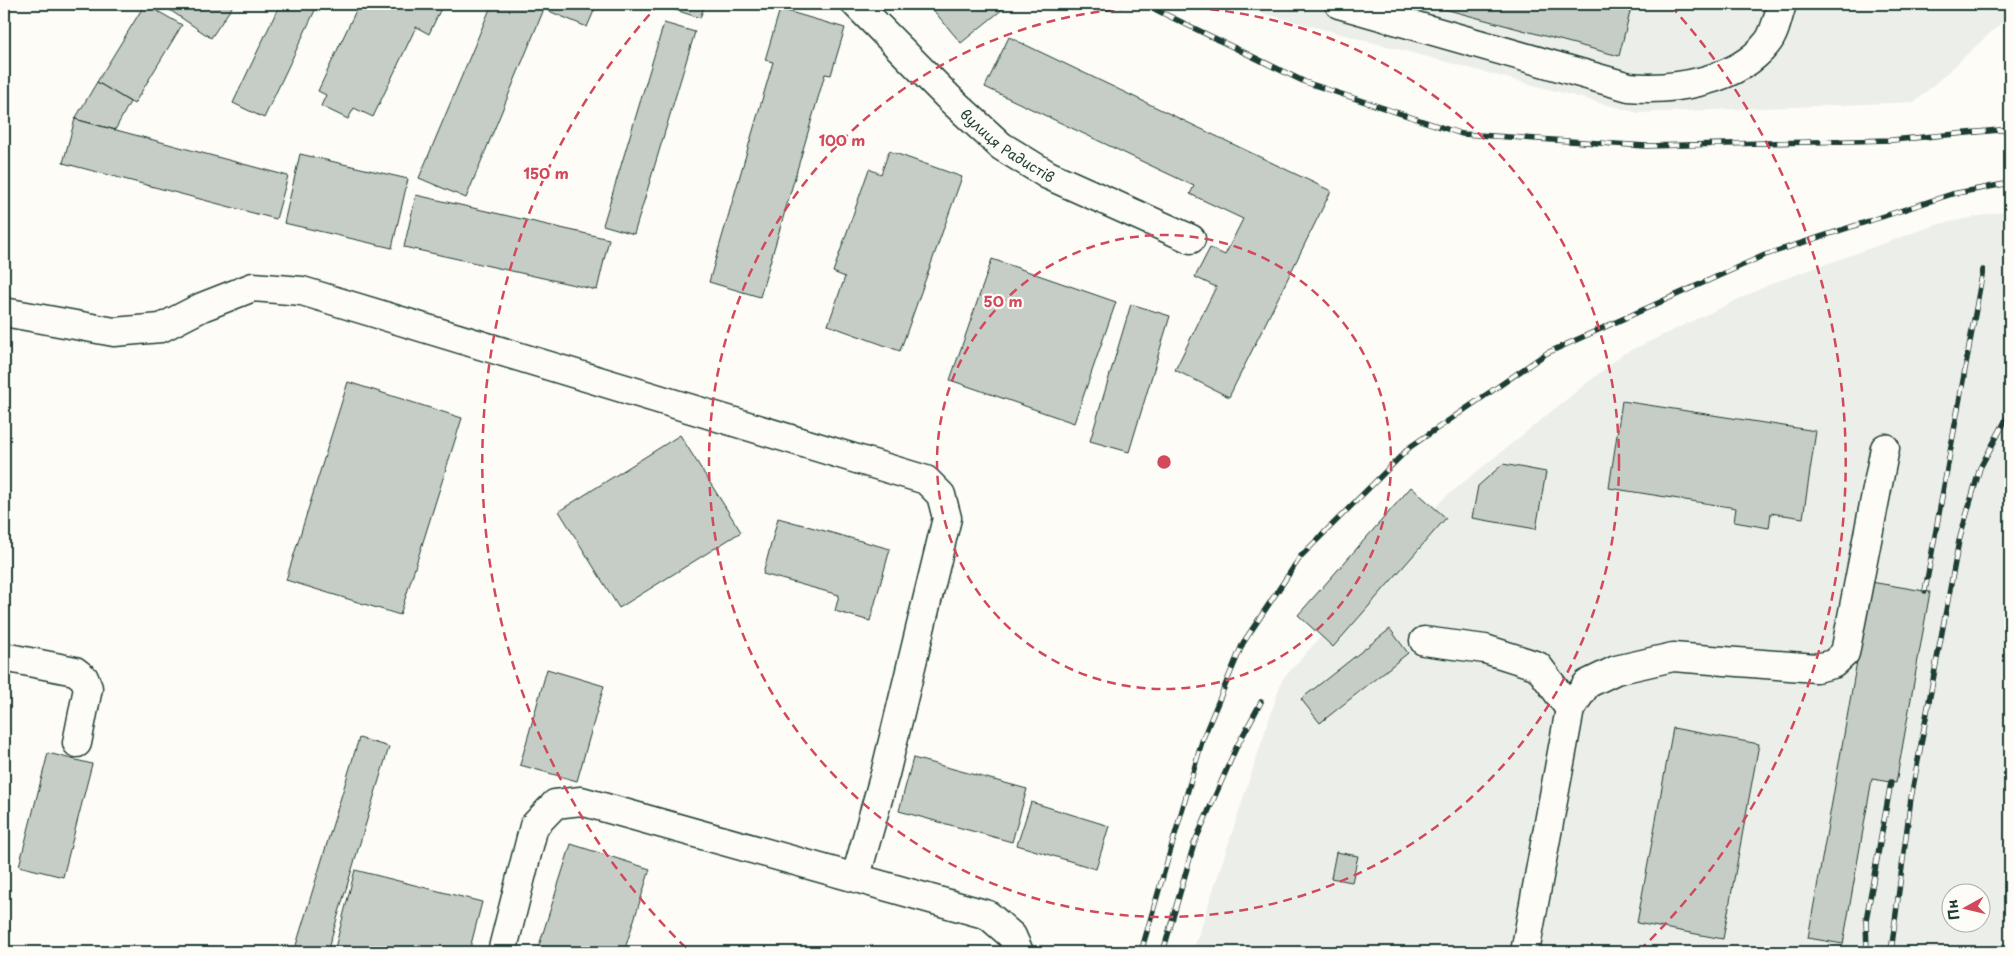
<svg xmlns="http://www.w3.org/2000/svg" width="2014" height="956" viewBox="0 0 2014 956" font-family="'Playpen Sans',sans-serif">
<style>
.built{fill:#eceee9;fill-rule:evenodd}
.building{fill:#c6cdc7;stroke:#1f3d34}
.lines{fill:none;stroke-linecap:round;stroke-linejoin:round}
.minor-casing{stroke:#1f3d34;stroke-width:31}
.minor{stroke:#fdfcf7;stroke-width:28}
.rail-casing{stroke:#1f3d34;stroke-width:5.5}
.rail{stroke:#fdfcf7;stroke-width:4;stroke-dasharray:11;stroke-linecap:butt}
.ring{fill:none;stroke:#d1495b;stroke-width:2.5;stroke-dasharray:9 6}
.labels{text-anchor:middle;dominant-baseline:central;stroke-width:4.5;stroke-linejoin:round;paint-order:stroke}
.street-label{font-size:14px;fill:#1f3d34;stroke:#fdfcf7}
.centre{fill:#d1495b;stroke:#fdfcf7;stroke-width:2.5}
.ring-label{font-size:15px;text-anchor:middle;font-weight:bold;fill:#d1495b;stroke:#fdfcf7;stroke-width:4.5;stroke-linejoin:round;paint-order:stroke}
</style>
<rect width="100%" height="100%" fill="#fdfcf7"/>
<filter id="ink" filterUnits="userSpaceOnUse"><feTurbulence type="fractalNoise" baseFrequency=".02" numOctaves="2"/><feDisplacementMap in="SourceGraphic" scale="10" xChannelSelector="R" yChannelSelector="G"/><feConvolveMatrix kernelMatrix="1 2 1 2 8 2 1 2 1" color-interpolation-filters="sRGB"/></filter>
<g filter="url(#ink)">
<path class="built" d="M1228,4H2010V15L1915,102L1638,113Z
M2010,210V952H1193L1282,680L1444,498L1623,354L1773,283L1935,225ZM1952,894H1982V924H1952Z"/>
<path class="building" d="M145,4L182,25L134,104L97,82Z
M161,4H234L211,38Z
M280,4H318L264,118L233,103Z
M359,4H443L429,34L416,27L373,117L354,108L348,119L321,106L326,95L318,91Z
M492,4H597L587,27L544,9L466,198L419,178Z
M657,4H705L700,18Z
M928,4H1009L961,43Z
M1426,4H1632L1619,56Z
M780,9L845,28L831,75L825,74L760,297L709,282L773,62L765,60Z
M664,23L695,32L634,234L603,225Z
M1009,37L1331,191L1229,397L1175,370L1216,287L1195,277L1210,248L1225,255L1243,219L1190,194L1194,186L985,87Z
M97,82L130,102L115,130L75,119Z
M75,119L288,176L276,219L63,163Z
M889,151L962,177L900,351L828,325L845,277L833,272L869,169L881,174Z
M300,154L408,179L392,248L284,223Z
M416,195L609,239L597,290L404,247Z
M992,259L1116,302L1074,423L950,380Z
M1131,304L1170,316L1129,452L1090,441Z
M348,382L462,418L400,615L286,580Z
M1622,401L1816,431L1803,518L1771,513L1769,528L1734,522L1736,508L1609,488Z
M680,435L741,532L619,608L559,511Z
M1503,464L1546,472L1536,529L1472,518L1478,486Z
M1411,487L1446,518L1333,647L1298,615Z
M778,518L890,549L870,621L835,611L839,595L763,574Z
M1871,582L1930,592L1896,783L1872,779L1843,944L1808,938Z
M1390,629L1408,653L1320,723L1301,699Z
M547,669L604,686L577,781L520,765Z
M1673,728L1759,744L1723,939L1637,923Z
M359,738L389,747L327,952H294Z
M48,753L92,764L63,877L19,866Z
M913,758L1027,789L1012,842L899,811Z
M1031,802L1109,826L1096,869L1017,845Z
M571,844L650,869L624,952H537Z
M1336,852L1358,856L1352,882L1331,878Z
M355,870L482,902L469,952H334Z"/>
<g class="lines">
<defs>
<g id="minor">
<path id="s1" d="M856,4L950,99L1001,146L1048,175L1191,239"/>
<path d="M1339,4L1629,87C1674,91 1738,81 1767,43C1775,34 1778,16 1782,4"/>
<path d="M4,312L114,332L161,328L202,307L253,287L302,291L926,480L941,495L947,518L885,774L856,876"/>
<path d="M1424,641L1485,649L1538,666L1570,709"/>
<path d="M4,657L75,671L84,678L88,688L77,743"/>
<path d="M502,952L534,826L555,804L581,801L988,915L1012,936L1019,952"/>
<path d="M1525,952L1570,709L1587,684L1616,670L1673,657L1816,668L1833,664L1845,653L1885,448"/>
</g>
</defs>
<use href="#minor" class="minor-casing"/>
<use href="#minor" class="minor"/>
<defs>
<path id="rail" d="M1144,4L1305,82L1462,134L1646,146L1892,140L2010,129
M1925,591L1983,270
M1141,952L1203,738L1243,643L1301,556L1410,447L1547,353L1765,255L1952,194L2010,183
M1163,952L1194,844L1236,748L1261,702
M1867,952L1866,920L1891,782
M1891,952L1911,798L1959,541L1980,468L2010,412"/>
</defs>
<use href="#rail" class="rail-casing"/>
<use href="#rail" class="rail"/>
</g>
</g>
<g class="ring">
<circle cx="1164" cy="462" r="227"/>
<circle cx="1164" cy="462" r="455"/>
<path d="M686 948A682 682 0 0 1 657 6M1671 6A682 682 0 0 1 1642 948"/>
</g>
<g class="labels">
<g class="street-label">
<text stroke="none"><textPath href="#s1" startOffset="208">вулиця Радистів</textPath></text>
</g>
</g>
<circle cx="1164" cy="462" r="8" class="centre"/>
<g class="ring-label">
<text x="842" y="146">100 m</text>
<text x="546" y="179">150 m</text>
<text x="1003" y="307">50 m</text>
</g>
<rect width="2014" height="956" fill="none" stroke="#fdfcf7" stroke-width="20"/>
<rect x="10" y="10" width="1994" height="936" fill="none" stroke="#1f3d34" stroke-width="2" filter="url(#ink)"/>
<g transform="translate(1966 908) rotate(262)"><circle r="24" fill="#fdfcf7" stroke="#a4b0a9"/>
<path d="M0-4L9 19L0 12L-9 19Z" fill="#d1495b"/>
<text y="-8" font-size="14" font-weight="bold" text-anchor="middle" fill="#1f3d34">Пн</text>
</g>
</svg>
